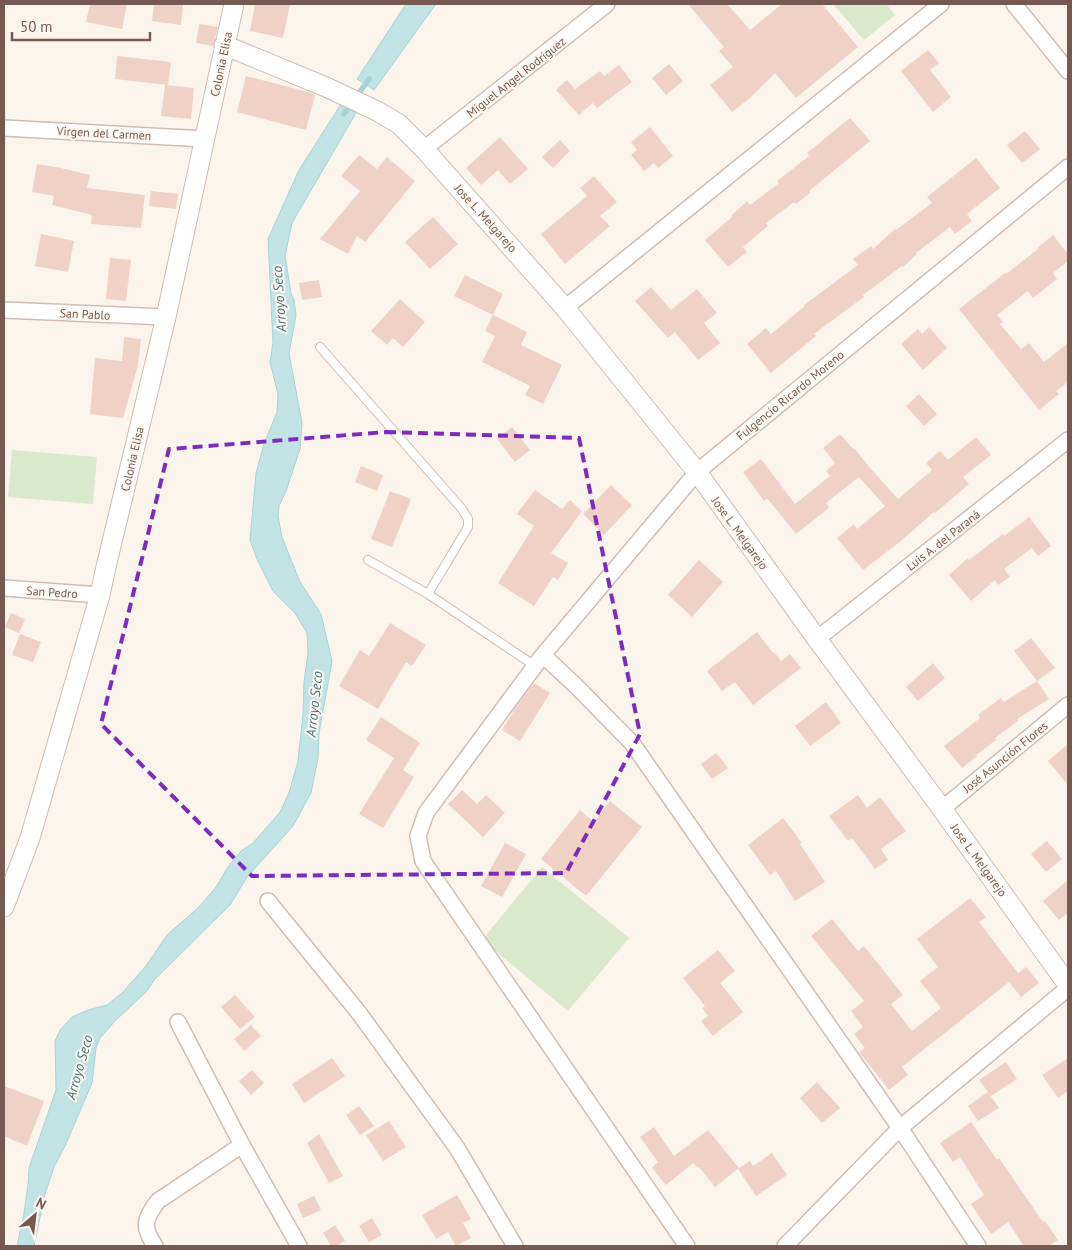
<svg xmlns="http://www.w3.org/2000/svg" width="1072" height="1250" viewBox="0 0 1072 1250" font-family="'PT Sans',sans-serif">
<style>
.green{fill:#dae9ca}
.water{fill:#c1e3e4;stroke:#a8d3d6}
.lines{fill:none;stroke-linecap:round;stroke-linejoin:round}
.stream{stroke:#a8d3d6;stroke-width:5.5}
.building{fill:#efd2c5}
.service-casing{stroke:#d0bdb4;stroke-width:10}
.minor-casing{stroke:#d0bdb4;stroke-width:18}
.tertiary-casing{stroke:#d0bdb4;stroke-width:21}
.service{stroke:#fff;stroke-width:8}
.minor{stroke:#fff;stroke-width:15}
.tertiary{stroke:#fff;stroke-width:19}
.marked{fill:none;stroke:#7b2cbf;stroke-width:4;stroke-dasharray:10 6;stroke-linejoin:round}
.labels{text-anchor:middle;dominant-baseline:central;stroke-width:4;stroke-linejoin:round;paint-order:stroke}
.street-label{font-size:12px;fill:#765950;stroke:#fef8f2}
.water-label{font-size:14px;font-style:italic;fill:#437679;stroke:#fef8f2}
</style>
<rect width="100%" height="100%" fill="#fbf4ec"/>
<path class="green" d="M833,4H886L895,15L864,40Z
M12,450L97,457L93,504L8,497Z
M542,867L629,938L568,1011L482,940Z"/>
<path class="water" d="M406,4H436L374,90L357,79Z
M341,104L356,113L292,223L285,256L291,293L294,300L296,315L289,353L302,423L300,449L286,491L279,506L278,516L282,537L300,582L321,614L332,661L319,733L318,758L311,793L293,826L247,877L230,905L154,980L147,991L115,1021L100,1038L96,1048L92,1083L65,1146L54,1167L45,1194L34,1246H17L24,1213L28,1185L29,1168L56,1090L55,1041L60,1030L72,1017L88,1010L107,1005L123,992L146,966L167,935L199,907L216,887L228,867L241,851L253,843L280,812L289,793L298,761L303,714L304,682L308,653L307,633L295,613L273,591L257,559L250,540L256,473L264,444L277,412L278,394L270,362L273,343L268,239L299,170Z"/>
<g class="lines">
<path class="stream" d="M344,114L369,79"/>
</g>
<path class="building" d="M90,4H127L122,29L86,22Z
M154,4H183L181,25L152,21Z
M255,4H290L283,38L250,31Z
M688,4H727L750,30L782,4H822L858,47L796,98L775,73L750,98L732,112L710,85L733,67L719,51L724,47Z
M199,24L218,27L213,46L196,43Z
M928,50L939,63L930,70L951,97L933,112L901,71Z
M117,56L171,62L168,85L115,79Z
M669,64L683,81L666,95L652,78Z
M619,65L632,82L597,108L593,103L579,115L556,90L567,80L575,89L600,71L604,76Z
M246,76L308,92L315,95L306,130L237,112Z
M165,85L194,88L191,119L161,116Z
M850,118L870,141L809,191L810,193L796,204L794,202L766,223L768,226L743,247L747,252L728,267L705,240L732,217L731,216L747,201L750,205L779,183L777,181L809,156L807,153Z
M650,127L673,156L658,168L654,163L644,171L631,155L637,150L631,142Z
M1025,131L1040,149L1022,163L1007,145Z
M500,137L528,169L510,184L498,170L481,185L466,168Z
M560,140L570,151L553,168L542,157Z
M359,155L377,169L387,157L415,181L365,242L357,236L348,254L320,239L360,191L341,176Z
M976,158L1000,188L967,214L972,221L955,234L950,227L916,253L917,254L903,267L902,266L863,295L864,297L814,334L816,336L771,373L747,344L766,328L771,334L805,306L804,305L858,265L853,259L871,246L873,249L895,229L896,230L932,203L927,197Z
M37,164L61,168L90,175L87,188L145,195L141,228L91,224L92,215L52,205L54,196L32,192Z
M594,176L617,202L600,216L610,226L565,264L541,234L587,196L580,188Z
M151,191L178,194L176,209L149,206Z
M433,217L458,244L430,269L405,242Z
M41,234L74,241L68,272L35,266Z
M1053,235L1068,254V261L1053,273L1057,279L1033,298L1028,291L997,315L1003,322L1000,324L1021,349L1029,343L1044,362L1068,343V382L1056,391L1059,394L1039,410L959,309L1005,273L1006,274L1038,249L1037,248Z
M110,258L131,260L126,301L106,299Z
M465,275L503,294L493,315L454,296Z
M319,280L322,297L302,300L299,283Z
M651,287L671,310L697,289L717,313L704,323L720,343L698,360L675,332L668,338L635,301Z
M400,299L425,322L403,347L393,338L387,345L371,331Z
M493,315L527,332L521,345L562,365L543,404L525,395L530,386L482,362L495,336L485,331Z
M929,327L947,348L923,370L901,344L918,329L922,334Z
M124,337L141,339L138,365L123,418L90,414L95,358L122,361Z
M919,394L937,414L924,426L906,406Z
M512,427L530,450L515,462L497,439Z
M840,434L853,449L854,448L870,468L898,499L932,470L926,463L940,451L948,460L976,437L991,455L963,477L969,484L935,513L934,512L901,541L863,570L837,538L854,524L857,529L885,506L859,477L826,503L829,508L796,534L767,498L764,501L743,472L761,459L795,504L830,476L826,471L835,463L823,448Z
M361,466L383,475L377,491L355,482Z
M611,485L632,505L604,535L583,514Z
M535,490L562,509L570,500L582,511L551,553L568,563L558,580L553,577L534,606L498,583L534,526L517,514Z
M390,491L411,499L392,547L371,539Z
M1029,517L1051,546L1038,556L1032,548L1004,569L1010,577L998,585L995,580L971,601L949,575L968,558L969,560L1003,534L1004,536Z
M699,560L723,582L692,617L668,595Z
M11,613L25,619L19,633L5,627Z
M390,623L426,645L412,666L406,662L378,709L339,686L360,650L369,656Z
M757,632L773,653L774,652L781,661L790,654L801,668L753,705L735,682L722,691L707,671Z
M20,634L41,642L33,662L12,655Z
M1031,638L1055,668L1037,681L1014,651Z
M933,663L945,678L918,701L906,687Z
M1037,681L1049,699L1017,719L1018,721L995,738L996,740L976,755L977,756L962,768L944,746L980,718L978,715L1001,698L1004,702Z
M534,683L550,693L520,741L502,730L516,707Z
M826,702L841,723L810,746L795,726Z
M381,717L420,743L403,770L414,777L383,828L359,814L394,758L366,740Z
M1068,744V785L1048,761Z
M716,753L728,768L712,779L701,764Z
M462,790L477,804L486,795L505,813L483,837L448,804Z
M858,795L867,808L880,797L906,831L881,849L888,860L875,869L852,838L848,841L829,816Z
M610,801L642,827L586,896L541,859L580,810L594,822Z
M783,818L802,843L800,844L825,882L795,901L776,871L770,875L748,845Z
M1047,841L1062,859L1046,872L1031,854Z
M505,843L526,854L502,897L481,886Z
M1068,880V913L1059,920L1043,901Z
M970,898L986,917L979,922L1018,973L1026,967L1039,983L1021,997L1009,982L902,1067L908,1075L889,1090L859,1052L865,1048L854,1034L863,1027L851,1011L864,1001L811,936L832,919L858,951L864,946L903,995L891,1004L912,1031L941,1008L920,981L938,967L917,939Z
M718,950L735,971L720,983L743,1012L713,1036L701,1021L708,1016L702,1008L705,1006L683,978Z
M235,995L255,1017L240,1029L221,1007Z
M251,1025L261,1036L244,1051L234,1039Z
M332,1058L345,1076L304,1103L292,1084Z
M1068,1058V1091L1058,1098L1042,1075Z
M1006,1062L1017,1079L991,1096L979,1080Z
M252,1070L264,1083L251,1095L239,1081Z
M817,1082L840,1108L822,1123L800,1098Z
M4,1086L44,1101L27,1146L4,1136Z
M988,1092L999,1108L978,1121L968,1106Z
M359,1106L374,1126L360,1135L346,1115Z
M389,1121L406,1147L383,1161L366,1135Z
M971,1122L997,1160L999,1158L1043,1222L1045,1221L1058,1240L1049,1246H1024L1008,1222L991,1234L971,1204L984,1195L960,1157L953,1162L940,1143Z
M654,1127L674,1156L708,1130L739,1168L715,1187L699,1167L698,1168L693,1163L666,1185L652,1168L658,1162L640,1137Z
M319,1134L343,1176L329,1183L307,1143Z
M772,1153L787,1175L756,1196L738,1169L750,1161L753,1166Z
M457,1195L471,1219L463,1223L471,1238L456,1246L448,1232L436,1239L422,1215Z
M314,1196L321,1210L303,1218L297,1204Z
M372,1218L382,1235L369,1242L359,1226Z
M335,1225L345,1241L336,1246H331L323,1233Z"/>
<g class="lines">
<defs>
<path id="service" d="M320,347L462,509L468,519V527L428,594
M368,560L428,594L535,666"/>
<path id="minor" d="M1014,4L1068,71
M4,128L205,139
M424,149L607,4
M565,308L941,4
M4,310L166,317
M4,588L100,595
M817,639L1068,440
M543,655L577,687L632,743L900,1128L978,1246
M942,809L1068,705
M268,901L359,1013L457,1148L515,1246
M178,1022L242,1145L299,1246
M155,1246C142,1226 144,1220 158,1201L242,1145
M687,1246L423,861L418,836L426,813L543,655L697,472L1068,167
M785,1246L900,1128L1068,988"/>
<path id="tertiary" d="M224,45L326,87L377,111L399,124L424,149L565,308L697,472L817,639L942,809L1068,985
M4,907L30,838L100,595L106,567L166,317L234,4"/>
</defs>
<use href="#service" class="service-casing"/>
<use href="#minor" class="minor-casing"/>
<use href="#tertiary" class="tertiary-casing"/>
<use href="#service" class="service"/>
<use href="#minor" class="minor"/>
<use href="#tertiary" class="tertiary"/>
</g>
<path class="marked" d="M386,432L579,438L640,734L566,873L252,876L101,724L169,449Z"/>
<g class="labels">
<g class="street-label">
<text transform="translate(221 64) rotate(-78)">Colonia Elisa</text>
<text transform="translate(516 77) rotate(-38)">Miguel Angel Rodriguez</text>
<text transform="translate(104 133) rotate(3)">Virgen del Carmen</text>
<text transform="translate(486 218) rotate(48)">Jose L. Melgarejo</text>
<text transform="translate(85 314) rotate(3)">San Pablo</text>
<text transform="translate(790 395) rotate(-39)">Fulgencio Ricardo Moreno</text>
<text transform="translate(132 459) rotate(-77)">Colonia Elisa</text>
<text transform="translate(740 533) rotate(54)">Jose L. Melgarejo</text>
<text transform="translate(943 540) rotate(-38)">Luis A. del Paraná</text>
<text transform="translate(52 592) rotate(4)">San Pedro</text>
<text transform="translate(1005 757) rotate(-39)">José Asunción Flores</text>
<text transform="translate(979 860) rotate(54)">Jose L. Melgarejo</text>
</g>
<g class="water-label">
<text transform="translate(279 299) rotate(-94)">Arroyo Seco</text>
<text transform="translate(314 704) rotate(-84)">Arroyo Seco</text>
<text transform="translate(79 1067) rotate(-74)">Arroyo Seco</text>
</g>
</g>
<rect width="1072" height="1250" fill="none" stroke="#765950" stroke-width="10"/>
<g transform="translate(35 1215) rotate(28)" stroke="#fef8f2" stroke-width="4" paint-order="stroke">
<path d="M0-4L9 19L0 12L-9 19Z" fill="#765950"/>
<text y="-8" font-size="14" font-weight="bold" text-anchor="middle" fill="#765950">N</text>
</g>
<path d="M12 32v8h138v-8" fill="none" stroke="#765950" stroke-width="2.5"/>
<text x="20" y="32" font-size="15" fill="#765950" stroke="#fef8f2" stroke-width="4" paint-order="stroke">50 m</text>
</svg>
